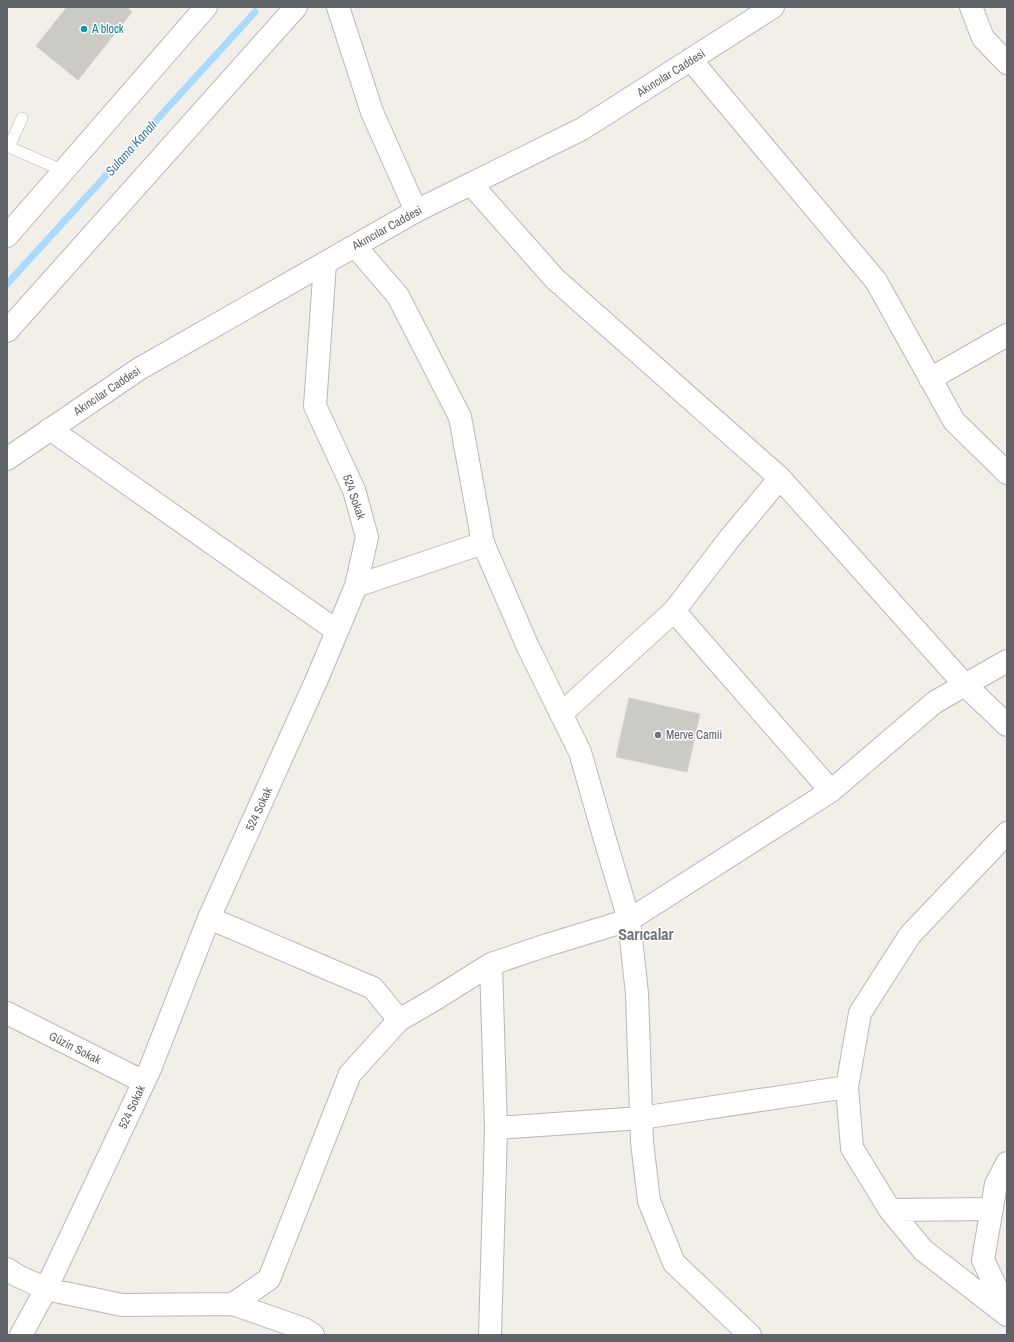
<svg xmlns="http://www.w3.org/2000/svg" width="1014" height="1342" viewBox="0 0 1014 1342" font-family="'Archivo Narrow',sans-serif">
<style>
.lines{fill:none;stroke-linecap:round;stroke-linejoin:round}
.stream{stroke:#aadaff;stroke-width:7}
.building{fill:#cccac5;stroke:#d6d1c6}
.lane-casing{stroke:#b5b8bc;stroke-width:12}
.street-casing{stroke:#b5b8bc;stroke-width:24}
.secondary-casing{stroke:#b6babf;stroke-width:24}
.lane{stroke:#fff;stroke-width:11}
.street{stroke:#fff;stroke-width:22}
.secondary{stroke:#fff;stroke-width:22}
.culture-dot{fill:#0f9aa8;stroke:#fff;stroke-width:1.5}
.worship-dot{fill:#6b7280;stroke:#fff;stroke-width:1.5}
.labels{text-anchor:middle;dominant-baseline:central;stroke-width:3;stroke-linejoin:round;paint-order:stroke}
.culture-label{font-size:12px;fill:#0d838f;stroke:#fff;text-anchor:start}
.street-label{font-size:12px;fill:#5f6368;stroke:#fff}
.worship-label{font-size:12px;fill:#5b616d;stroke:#fff;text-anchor:start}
.water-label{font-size:13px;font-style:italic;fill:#4174aa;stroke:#fff}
.district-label{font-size:16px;font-weight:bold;fill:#70757a;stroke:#fff}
</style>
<rect width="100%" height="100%" fill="#f1efe8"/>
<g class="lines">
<path class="stream" d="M7,284L255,12"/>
</g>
<path class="building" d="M67,7H126L132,12L78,80L36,46Z
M629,698L700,714L687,772L616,757Z"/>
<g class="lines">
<defs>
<path id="lane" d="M22,118L9,147L64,171"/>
<path id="street" d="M338,7L372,112L416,211
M971,7L983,38L1007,63
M691,60L876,281L954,421L1007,473
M471,184L555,279L780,478L965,685L1007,725
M7,236L206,7
M7,331L296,7
M930,379L1007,335
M50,429L337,631
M356,586L483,543
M674,611L831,791
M561,714L674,611L730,538L780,478
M1007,833L910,935L860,1013L847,1087L852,1148L890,1210L923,1250L1007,1315
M209,918L373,988L399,1020
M7,1013L144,1082
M496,1128L641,1118L847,1087
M1007,1163L996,1184L983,1260L1007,1310
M890,1210L992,1209
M7,1269L16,1275L46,1289L122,1305L233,1304L304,1329L313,1335
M233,1304L269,1279L350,1074L399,1020L432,1001L491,964L547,945L629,920L831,791L935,702L1007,661
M21,1335L46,1289L150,1069L209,918L317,679L356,586L367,537L354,490L315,406L325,263
M490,1335L496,1128L491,964"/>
<path id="secondary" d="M355,246L398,296L460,417L483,543L528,647L580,752L604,836L629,920L637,994L642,1142L649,1201L674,1263L750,1335
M7,459L139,369L416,211L582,129L773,7"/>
</defs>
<use href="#lane" class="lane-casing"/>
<use href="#street" class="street-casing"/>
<use href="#secondary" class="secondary-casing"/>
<use href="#lane" class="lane"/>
<use href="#street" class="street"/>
<use href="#secondary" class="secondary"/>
</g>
<circle class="culture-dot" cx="84" cy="29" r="4"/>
<circle class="worship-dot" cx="658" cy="735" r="4"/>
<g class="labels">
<g class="culture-label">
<text x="92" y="29">A block</text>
</g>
<g class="street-label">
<text transform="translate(671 73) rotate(-32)">Akıncılar Caddesi</text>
<text transform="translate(387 228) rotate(-29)">Akıncılar Caddesi</text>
<text transform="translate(107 391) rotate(-34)">Akıncılar Caddesi</text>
<text transform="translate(354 497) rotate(71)">524 Sokak</text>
<text transform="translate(259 809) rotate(-65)">524 Sokak</text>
<text transform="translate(75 1048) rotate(27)">Güzin Sokak</text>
<text transform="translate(132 1107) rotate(-65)">524 Sokak</text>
</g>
<g class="worship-label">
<text x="666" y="735">Merve Camii</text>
</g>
<g class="water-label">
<text transform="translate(131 148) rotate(-48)">Sulama Kanalı</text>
</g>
<g class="district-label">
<text x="646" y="934">Sarıcalar</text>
</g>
</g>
<rect width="1014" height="1342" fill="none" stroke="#5f6368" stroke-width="16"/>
</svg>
